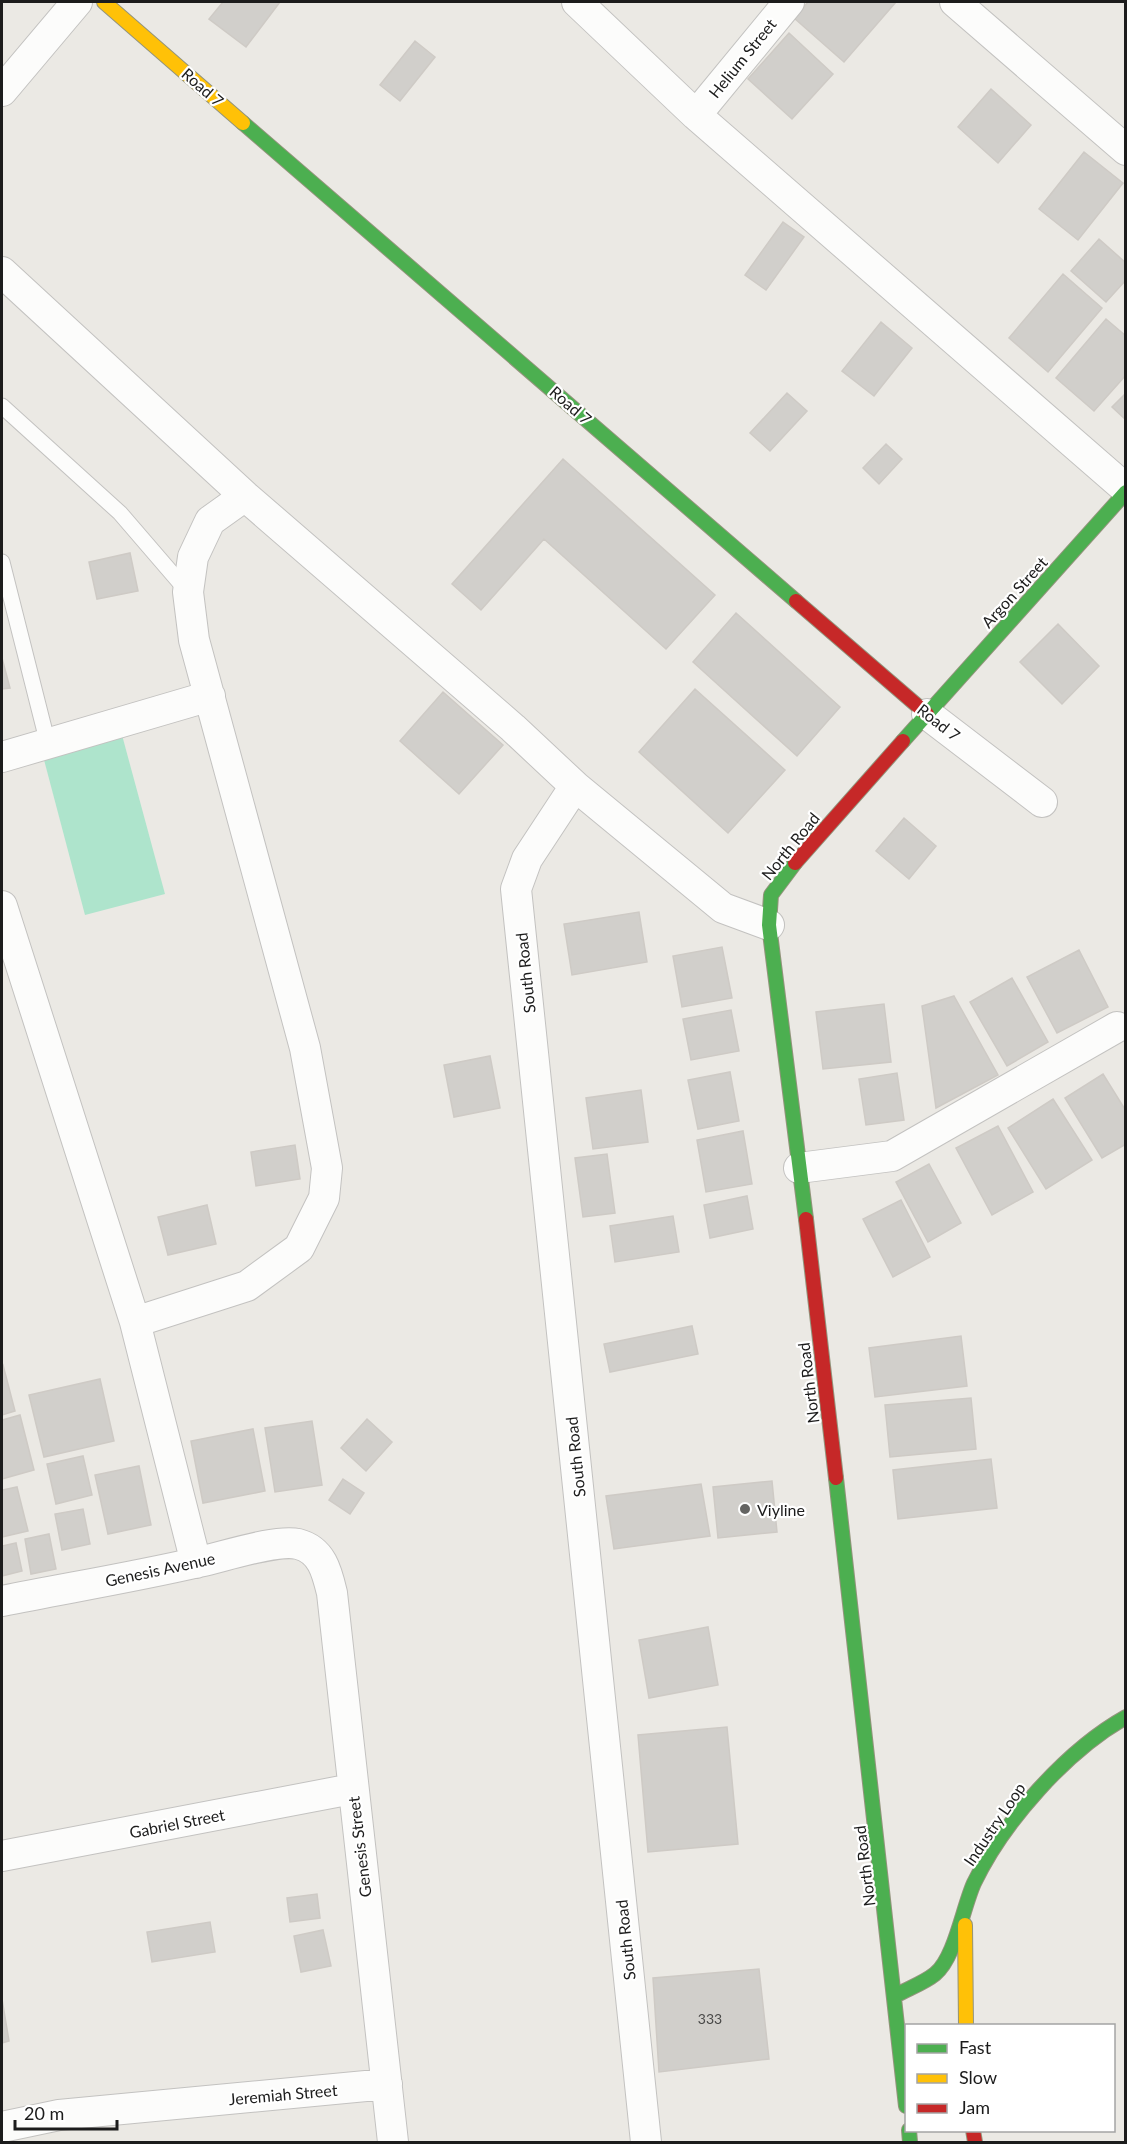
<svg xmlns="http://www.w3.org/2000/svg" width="1127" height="2144" viewBox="0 0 1127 2144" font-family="Lato,sans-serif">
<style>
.pitch{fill:#aee4cc}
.building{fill:#d1cfcb;stroke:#cecac5;stroke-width:1.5}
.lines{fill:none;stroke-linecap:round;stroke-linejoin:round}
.lane-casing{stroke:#c3c2c0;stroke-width:17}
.street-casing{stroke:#c3c2c0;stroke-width:32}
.fast-casing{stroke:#93947c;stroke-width:16}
.slow-casing{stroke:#93947c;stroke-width:16}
.jam-casing{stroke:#93947c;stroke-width:16}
.lane{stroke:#fcfcfb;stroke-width:15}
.street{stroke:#fcfcfb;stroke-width:30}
.fast{stroke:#4caf50;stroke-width:14}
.slow{stroke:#ffc107;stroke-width:14}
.jam{stroke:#c62828;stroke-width:14}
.poi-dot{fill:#646462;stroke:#fff;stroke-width:2}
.labels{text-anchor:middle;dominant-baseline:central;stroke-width:4.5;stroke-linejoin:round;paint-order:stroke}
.number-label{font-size:14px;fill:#494948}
.street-label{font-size:16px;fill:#1c1c1c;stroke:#fff}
.poi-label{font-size:16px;fill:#1c1c1c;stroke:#fff;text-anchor:start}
</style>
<rect width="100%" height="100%" fill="#ebe9e4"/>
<path class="pitch" d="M122,735L165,894L85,915L43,756Z"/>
<path class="building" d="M223,2H280L246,47L209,19Z
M808,2H896L844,62L794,18Z
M789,33L833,74L792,119L748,79Z
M415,41L435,57L400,101L380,85Z
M991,89L1031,125L998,163L958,127Z
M1084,152L1123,183L1078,240L1039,209Z
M783,222L804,237L766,290L745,275Z
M1099,239L1126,263V280L1106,302L1071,271Z
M1063,274L1102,308L1048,372L1009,338Z
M1106,319L1126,336V375L1094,411L1056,378Z
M881,322L912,348L874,396L842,371Z
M787,393L807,411L770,451L750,433Z
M1126,393V420L1112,407Z
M886,444L902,459L879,484L863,468Z
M563,459L715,595L666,649L544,539L481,610L452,584Z
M130,553L138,591L97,599L89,562Z
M736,613L840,707L797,756L693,662Z
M1058,624L1099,666L1062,704L1020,662Z
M2,658L10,688L2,689Z
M695,689L785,770L728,833L639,752Z
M443,692L503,745L459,794L400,741Z
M904,818L936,846L909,879L876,851Z
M639,912L647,962L572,975L564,924Z
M722,947L732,998L682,1007L673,956Z
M1079,950L1108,1007L1057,1033L1027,977Z
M1012,978L1048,1042L1007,1066L970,1002Z
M954,996L998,1075L936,1108L922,1006Z
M884,1004L891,1062L823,1069L816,1012Z
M731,1010L739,1051L691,1060L683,1019Z
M490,1056L500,1108L454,1117L444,1065Z
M730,1072L739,1121L698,1129L688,1080Z
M897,1073L904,1120L866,1125L859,1079Z
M1103,1074L1126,1111V1144L1102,1158L1065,1098Z
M641,1090L648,1142L593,1149L586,1098Z
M1053,1099L1092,1160L1046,1189L1008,1128Z
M998,1126L1033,1192L992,1215L956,1148Z
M743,1131L752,1184L706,1192L697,1140Z
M295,1145L300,1179L256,1186L251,1152Z
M607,1154L615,1213L583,1217L575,1158Z
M929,1164L961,1223L928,1242L896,1182Z
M747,1196L753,1229L710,1238L704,1205Z
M901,1200L930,1257L893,1277L863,1219Z
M207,1205L216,1244L168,1255L158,1217Z
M673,1216L679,1252L615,1262L610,1226Z
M692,1326L698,1354L610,1372L604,1344Z
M961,1336L967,1386L875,1397L869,1348Z
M3,1365L15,1411L2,1415V1366Z
M100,1379L114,1441L44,1457L29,1395Z
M971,1398L976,1449L890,1457L885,1405Z
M20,1415L34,1470L2,1479V1420Z
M367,1419L392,1442L366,1471L341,1448Z
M312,1421L322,1485L275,1492L265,1428Z
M253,1429L265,1491L203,1503L191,1441Z
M83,1456L92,1495L56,1504L47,1464Z
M991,1459L997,1508L898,1519L893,1470Z
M139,1466L151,1525L108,1534L95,1475Z
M343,1479L364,1493L350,1514L329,1500Z
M772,1481L777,1532L718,1538L713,1487Z
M701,1484L710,1536L614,1549L606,1496Z
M17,1487L28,1531L2,1537V1490Z
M83,1509L90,1544L62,1550L55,1514Z
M49,1534L56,1569L31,1574L25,1539Z
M16,1543L22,1571L2,1576V1546Z
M708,1627L718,1685L649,1698L639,1640Z
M727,1727L738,1844L648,1852L638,1735Z
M317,1894L320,1918L290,1922L287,1898Z
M210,1922L215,1952L152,1962L147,1932Z
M323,1930L331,1966L301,1972L294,1936Z
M759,1969L769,2059L659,2072L653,1978Z
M2,1999L9,2041L2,2043Z"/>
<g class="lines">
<defs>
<path id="lane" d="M2,406L120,513L188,592
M2,562L48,744"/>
<path id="street" d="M577,2L696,115L1126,489
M955,2L1126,150
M2,91L77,2
M696,115L789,2
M2,272L245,496L513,728L575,786L723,908L769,925
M927,714L1042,802
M2,757L210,696
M575,786L527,859L516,889L646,2142
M2,906L135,1322L196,1563
M799,1168L892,1156L1117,1027
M135,1322L247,1286L299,1248L324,1198L327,1168L305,1048L194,640L188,592L193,557L210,521L245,496
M2,1601C67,1588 134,1577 199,1562C223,1557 276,1539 298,1544C322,1550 327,1572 332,1593L393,2142
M2,1856L352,1789
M2,2127L59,2115L387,2084"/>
<path id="fast" d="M243,123L796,601
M903,741L1126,492
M795,863L771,895L769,925L806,1219
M836,1478L906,2106
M895,1996C907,1989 924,1983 935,1974C955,1958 963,1907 974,1883C1003,1822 1067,1750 1126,1717
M909,2130L910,2142"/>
<path id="slow" d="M104,2L243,123
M965,1925L966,2026"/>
<path id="jam" d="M796,601L927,714
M795,863L903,741
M806,1219L836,1478
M973,2130L975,2142"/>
</defs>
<use href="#lane" class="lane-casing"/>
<use href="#street" class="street-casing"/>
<use href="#fast" class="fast-casing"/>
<use href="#slow" class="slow-casing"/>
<use href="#jam" class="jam-casing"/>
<use href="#lane" class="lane"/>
<use href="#street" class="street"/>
<use href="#fast" class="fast"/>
<use href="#slow" class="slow"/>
<use href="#jam" class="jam"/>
</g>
<circle class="poi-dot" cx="745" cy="1509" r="6"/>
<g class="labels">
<g class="number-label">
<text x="710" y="2018">333</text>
</g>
<g class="street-label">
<text transform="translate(742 58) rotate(-51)">Helium Street</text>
<text transform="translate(203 87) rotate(41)">Road 7</text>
<text transform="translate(571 405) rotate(41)">Road 7</text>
<text transform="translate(1014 592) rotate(-48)">Argon Street</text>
<text transform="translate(939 722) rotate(38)">Road 7</text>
<text transform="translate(790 846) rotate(-51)">North Road</text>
<text transform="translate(525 973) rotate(-96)">South Road</text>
<text transform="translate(808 1383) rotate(-97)">North Road</text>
<text transform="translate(575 1457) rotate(-96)">South Road</text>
<text transform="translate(160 1569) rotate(-12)">Genesis Avenue</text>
<text transform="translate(177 1823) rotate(-11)">Gabriel Street</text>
<text transform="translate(994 1824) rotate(-56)">Industry Loop</text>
<text transform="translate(359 1847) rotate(-97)">Genesis Street</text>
<text transform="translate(864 1866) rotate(-97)">North Road</text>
<text transform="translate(625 1940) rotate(-96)">South Road</text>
<text transform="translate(283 2094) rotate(-5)">Jeremiah Street</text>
</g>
<g class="poi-label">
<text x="757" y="1509">Viyline</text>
</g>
</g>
<rect width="1127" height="2144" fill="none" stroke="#1c1c1c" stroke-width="6"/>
<rect x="905" y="2024" width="210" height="108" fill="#ffffff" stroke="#a4a4a4" stroke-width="1.5"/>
<rect x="917" y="2044" width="30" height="9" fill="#4caf50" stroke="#a4a4a4" stroke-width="1.5"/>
<text x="959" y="2054" font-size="18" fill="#1c1c1c">Fast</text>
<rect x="917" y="2074" width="30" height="9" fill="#ffc107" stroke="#a4a4a4" stroke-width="1.5"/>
<text x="959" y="2084" font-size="18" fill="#1c1c1c">Slow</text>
<rect x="917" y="2104" width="30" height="9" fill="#c62828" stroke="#a4a4a4" stroke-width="1.5"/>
<text x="959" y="2114" font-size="18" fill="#1c1c1c">Jam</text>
<path d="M15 2120v9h102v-9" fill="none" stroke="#1c1c1c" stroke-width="3"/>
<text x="24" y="2120" font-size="18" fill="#1c1c1c" stroke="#ffffff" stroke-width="4.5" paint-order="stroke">20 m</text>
</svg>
